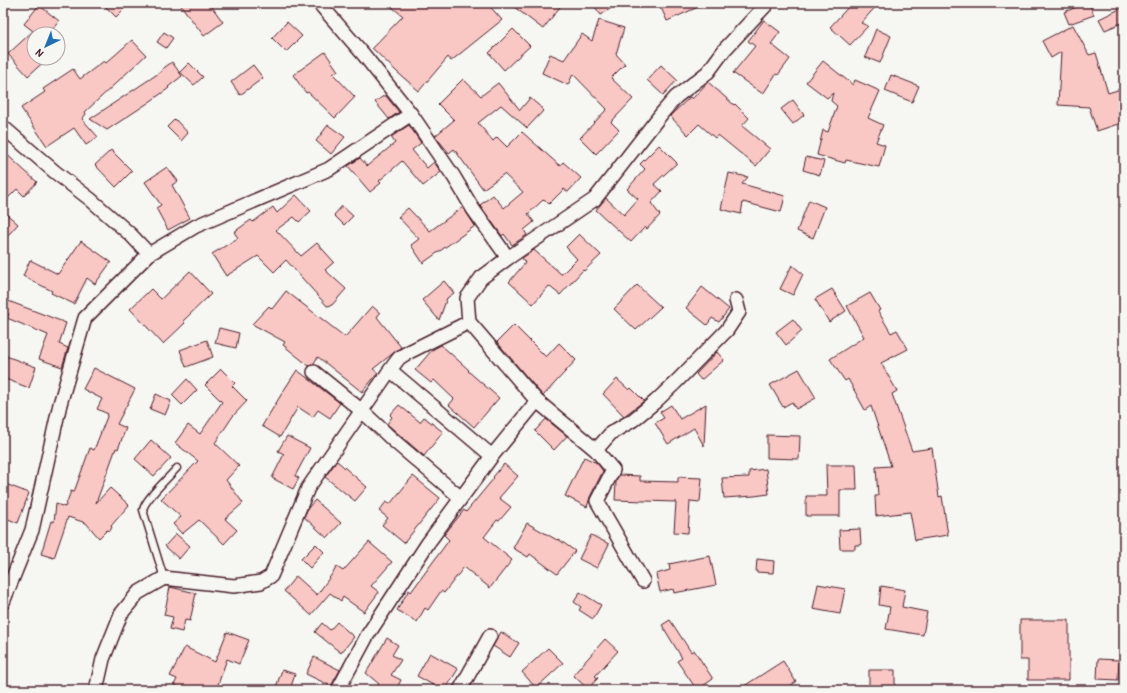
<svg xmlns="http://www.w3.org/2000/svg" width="1127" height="693" viewBox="0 0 1127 693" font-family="'Patrick Hand',sans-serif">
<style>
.building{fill:#f9c8c5;stroke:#4a1f2b}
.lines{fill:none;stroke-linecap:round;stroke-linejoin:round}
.service-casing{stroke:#4a1f2b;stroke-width:9}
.minor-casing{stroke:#4a1f2b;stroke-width:16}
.service{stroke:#f6f6f2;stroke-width:6}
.minor{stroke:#f6f6f2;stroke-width:13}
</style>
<rect width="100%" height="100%" fill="#f6f6f2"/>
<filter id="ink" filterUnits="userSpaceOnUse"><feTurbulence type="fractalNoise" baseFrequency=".025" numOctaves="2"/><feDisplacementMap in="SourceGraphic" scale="8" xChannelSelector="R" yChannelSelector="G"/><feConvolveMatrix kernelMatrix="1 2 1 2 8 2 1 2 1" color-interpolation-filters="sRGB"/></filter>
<g filter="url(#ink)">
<path class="building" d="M102,3H130L116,17Z
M179,3H209L223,22L204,36Z
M387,3H487L502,20L451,61L448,57L419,91L397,72L372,48L403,16Z
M509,3H563L543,29Z
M592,3H619L601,15Z
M659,3H707L667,21Z
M852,3H879L861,23L868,26L850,45L830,27Z
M1087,3H1089L1094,15L1069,24L1064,12Z
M39,5L59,21L49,34H36L34,32V58H48L28,76L8,54L33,31L24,24Z
M1124,7V22L1105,30L1099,19Z
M599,20L624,28L616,54L625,64L611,78L633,99L611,122L619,130L596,154L580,138L607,109L573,74L568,85L542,73L550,54L564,60L582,34L592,41Z
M764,20L780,32L771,44L790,59L778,75L776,74L763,94L733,73L755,46L748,41Z
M287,22L302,36L286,52L272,38Z
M1073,25L1089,55L1096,53L1108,93L1124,88V99L1121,100L1124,110V122L1097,131L1089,107L1058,105L1061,52L1051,58L1042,41Z
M513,29L530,46L504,70L489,53Z
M876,29L891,36L880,63L865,57Z
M164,32L173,38L166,48L157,42Z
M132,40L146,55L85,112L86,114L82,119L98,137L86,145L74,128L47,146L21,108L45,92L43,89L73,69L80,79L104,61L106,63Z
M325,52L338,71L333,74L355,97L335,118L308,92L306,93L293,75Z
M823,61L853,85L855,80L880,91L868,118L883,125L876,142L885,145L879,167L846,160L845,163L817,155L823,130L828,132L837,106L831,101L833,93L827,98L806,82Z
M172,62L182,76L168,87L169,88L148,103L107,130L90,119L162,71L161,70Z
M189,63L203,77L194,85L180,72Z
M253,65L263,78L240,95L231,82Z
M661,65L677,80L663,95L647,80Z
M891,75L919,86L912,102L885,91Z
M463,79L481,96L498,83L520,110L530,98L544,110L527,128L501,105L478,123L493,141L497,137L507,147L522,132L560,166L563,162L581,178L568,192L564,189L549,204L544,199L528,214L534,222L524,230L527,235L512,245L504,234L502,236L480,205L493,195L504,208L523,192L504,174L483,189L454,149L449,153L435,136L454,120L438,104Z
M708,82L734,105L735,104L749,118L742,126L770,149L756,166L718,135L715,138L699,124L688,135L670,116L690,97L692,99Z
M385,95L399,112L389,119L375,102Z
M793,100L804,115L793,124L781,109Z
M175,119L188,133L181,141L167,127Z
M328,125L345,137L331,154L316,141Z
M409,125L421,143L412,150L427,168L434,162L441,172L423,186L402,161L379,181L381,183L370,192L348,166L360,158L367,166L395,143L391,137Z
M659,145L677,163L654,184L662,191L651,203L660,215L647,229L645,227L631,242L596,210L606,198L624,215L638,199L627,189L645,169L640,164Z
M111,150L132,171L116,187L95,165Z
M3,151L37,182L24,196L17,189L3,203Z
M806,157L824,161L820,175L803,170Z
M167,167L178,181L172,185L190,218L168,230L156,208L161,205L145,182Z
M729,173L748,177L742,184L785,196L781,212L743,202L741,214L721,209Z
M296,195L311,211L299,222L294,217L276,230L301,256L317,243L334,262L325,270L346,289L332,305L327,306L286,260L274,272L258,256L226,276L212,254L238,238L234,232L251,220L253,222L273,207L277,213Z
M809,200L825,207L813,238L797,231Z
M342,206L353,216L344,225L334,215Z
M463,207L475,226L423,263L411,245L419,239L398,217L408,208L430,231Z
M3,211L18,224L3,241Z
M579,234L601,255L584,271L583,270L560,295L549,286L533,304L509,282L525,263L522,258L534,250L561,274H562L577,259L566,247Z
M81,241L111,262L95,284L87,278L74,304L51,293L52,291L23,276L30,260L58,274Z
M792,265L803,274L793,295L780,289Z
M190,271L211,294L183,321L185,323L163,344L130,309L151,289L161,299Z
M444,281L454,293L447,298L439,320L422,300Z
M637,285L661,307L636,330L614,309Z
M702,287L729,309L719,322L712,318L707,325L686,308Z
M832,289L846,311L829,322L815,299Z
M286,291L345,337L372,306L380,313L377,317L401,347L373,369L378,373L362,392L318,357L313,364L309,366L283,345L285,342L252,324L269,306L272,309Z
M870,293L880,310L878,311L891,333L897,330L908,349L881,363L897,391L892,394L912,451L932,448L939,497L942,496L948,535L915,540L910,512L876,516L875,496H878L876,467L891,466L871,406L865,410L848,379L845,381L830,359L864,337L847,306Z
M3,299L66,323L59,344L68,348L62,367L39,359L48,335L7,318L9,314L3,312Z
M793,319L802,331L786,345L776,332Z
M514,325L546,357L559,343L576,360L543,396L497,342Z
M219,328L239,333L236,348L215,343Z
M207,340L213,357L186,367L180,350Z
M441,345L469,370L468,371L499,398L474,427L449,405L454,399L434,380L431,383L415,370L432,350Z
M717,352L724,360L701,380L696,374Z
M3,355L36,367L29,388L3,378Z
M94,368L135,389L117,424L126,428L118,449L116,448L96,503L110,488L129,505L111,526L112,527L110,531L107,530L99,538L86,523L68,517L54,558L41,554L51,521L54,522L56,504L65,507L71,491L74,492L90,448L94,450L108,414L97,409L102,399L83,389Z
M221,369L235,383L232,386L247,401L233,416L215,443L239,466L226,480L243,503L225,519L237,530L224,544L199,520L182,534L173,524L181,517L161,499L198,461L175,443L188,425L200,434L222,402L205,385Z
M799,369L816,398L796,409L792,402L783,407L770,385Z
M297,370L340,403L330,418L318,410L313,417L298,407L280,437L262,426L284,390Z
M187,379L197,390L182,405L172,395Z
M617,379L629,390L631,388L644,401L624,416L603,394Z
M156,394L171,401L165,415L150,409Z
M706,404L704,446L694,428L668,444L655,423L664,418L660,412L671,405L680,419Z
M399,405L420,422L424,417L443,432L424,456L387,424L392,417L390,415Z
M546,419L567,436L554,450L535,431Z
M767,435L800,436L799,459L767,458Z
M287,436L310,448L295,476L299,478L293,489L272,478L284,454L278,451Z
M151,440L171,458L154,476L135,459Z
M584,457L597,463L603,471L590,497L587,507L565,496Z
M337,461L367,487L355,501L325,477Z
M504,464L518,476L499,498L511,507L499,521L497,520L484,537L512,560L490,588L464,567L444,593L441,591L428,610L425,608L417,622L397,610L409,590L411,592L449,540L444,535L464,510L466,512L494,478L493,477Z
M826,465H856L857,490H840V516H806V496H827Z
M766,469L769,494L754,496L724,498L722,478L749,477V471Z
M619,475L640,476V481L678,482V477L702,478L700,502L690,501L688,533L674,532L676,502L615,500L616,482Z
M413,476L440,498L404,543L382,525L388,518L379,511L386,502L390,504Z
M3,483L29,493L18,523L3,517Z
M315,500L341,523L327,538L304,517L308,508Z
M527,523L557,540L558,539L575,551L557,574L530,554L528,557L513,548Z
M860,529L861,545H855V549H840L839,530Z
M176,534L190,546L179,559L165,546Z
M591,535L609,544L597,568L579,559Z
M369,542L392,562L371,586L379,592L364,612L343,597L341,601L330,593L311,615L284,591L296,576L317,595L337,567L343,571Z
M316,544L324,552L310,568L301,559Z
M710,556L716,585L674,593L673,589L660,592L656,574L670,570L669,564Z
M757,559L774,561L773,573L756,572Z
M818,584L845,589L840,614L813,609Z
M881,586L905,590L902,607L927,612L923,635L886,629L890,607L879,605Z
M170,587L196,593L190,621L185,620L182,632L170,629L173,617L164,615Z
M580,592L601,605L593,619L579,610L581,607L574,602Z
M670,620L691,652L694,650L713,679L697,690L677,661L682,658L662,625Z
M1020,620H1069V680H1028V660H1020Z
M337,622L354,637L341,653L315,632L322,623L330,630Z
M227,632L249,640L239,664L227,659L216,690H184L174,685L177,679L170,676L185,647L215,662Z
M501,632L519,643L510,657L493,646Z
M387,638L398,645L392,655L401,660L391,675L401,680L396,690H375L379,684L366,673Z
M605,639L618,651L595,676L598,678L588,689L573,675Z
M548,648L563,663L536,688L522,672Z
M430,653L458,669L445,690H442L417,676Z
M314,657L340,670L331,686L306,674Z
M1098,659L1119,660L1118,680L1097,679Z
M783,661L796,682L784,690H738Z
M282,670L295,674L290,690H275Z
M869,670H895V689H869Z"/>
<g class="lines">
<defs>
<path id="service" d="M164,578L143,510C144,500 169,477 177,468"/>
<path id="minor" d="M319,3L364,55L411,114L454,177L473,209L508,258L481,278L467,298L469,322L537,401L596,450L613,470L597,501L643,581
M3,127L55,172L90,199L131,235L149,254
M508,258L595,199L662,113L676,97L708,72L725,49L766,5
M390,370L492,456
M314,372L362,411L394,441L461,498
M596,450L611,433L633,420L655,402L676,382L727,330L739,312L736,300
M3,602L32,530L60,404L85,318L149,254L196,226L329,169L411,114
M96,690L103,659L121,614L138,593L164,578L234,586L261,582L271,576L308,488L390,370L399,358L407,353L469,322
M338,690L367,636L428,543L492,456L537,401
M460,690L490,636"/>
</defs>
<use href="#service" class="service-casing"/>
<use href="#minor" class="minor-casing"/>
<use href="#service" class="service"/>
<use href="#minor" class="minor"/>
</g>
</g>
<rect width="1127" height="693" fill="none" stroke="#f6f6f2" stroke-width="16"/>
<rect x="8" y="8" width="1111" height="677" fill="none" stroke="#4a1f2b" stroke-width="1.5" filter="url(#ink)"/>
<g transform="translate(46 46) rotate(223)"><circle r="19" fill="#f6f6f2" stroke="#b1a0a2"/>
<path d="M0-3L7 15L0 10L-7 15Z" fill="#1f6fb2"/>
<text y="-6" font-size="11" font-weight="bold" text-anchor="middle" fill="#4a1f2b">N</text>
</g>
</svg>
